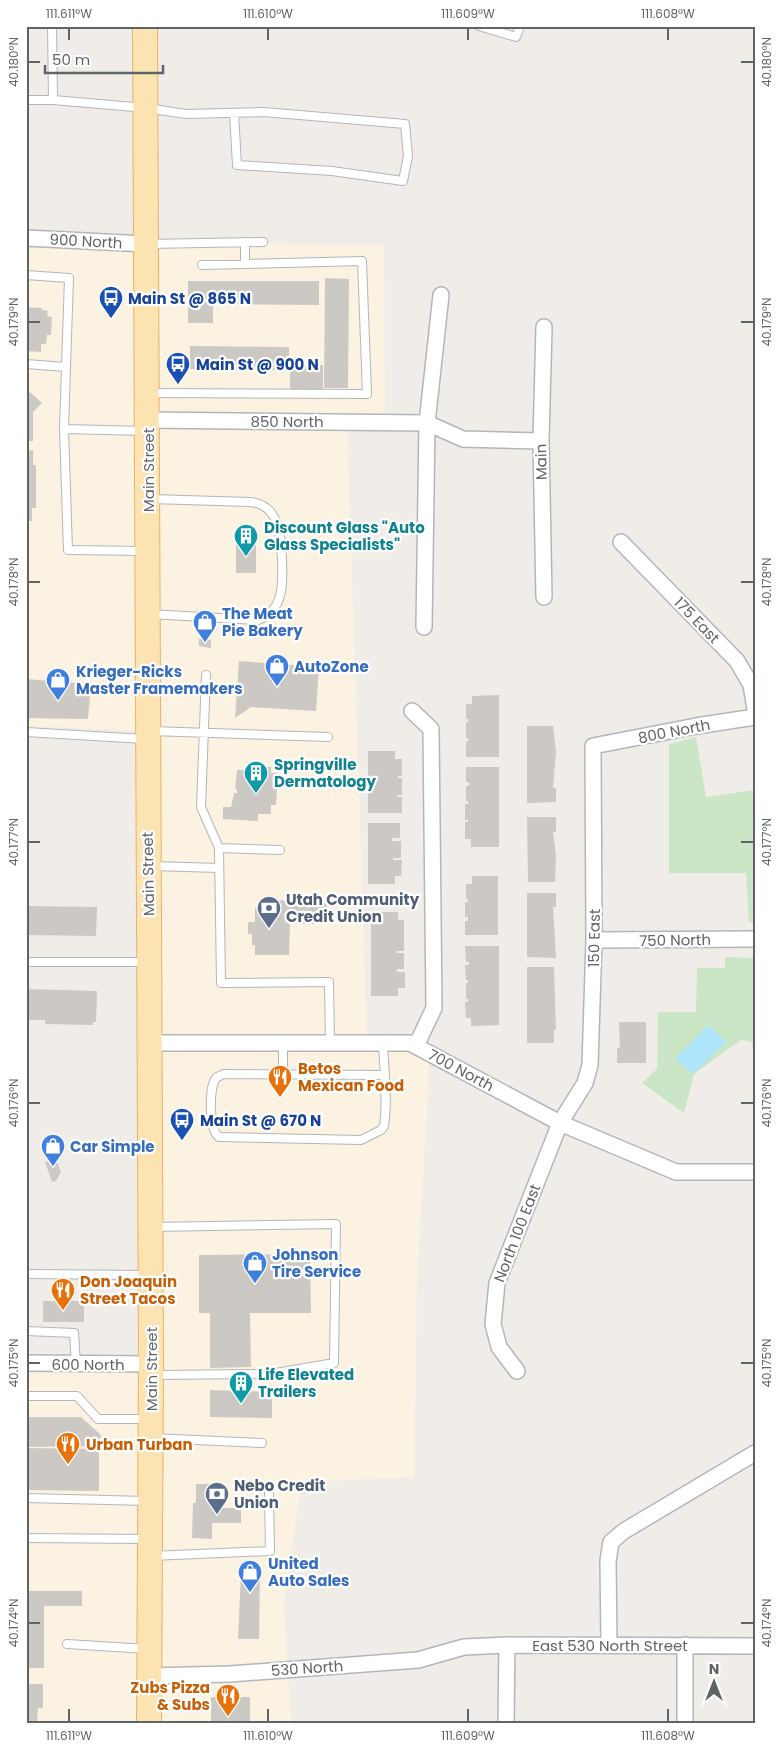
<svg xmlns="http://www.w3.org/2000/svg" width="781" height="1749" viewBox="0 0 781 1749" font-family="Poppins,sans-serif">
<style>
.commercial{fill:#fcf2e1}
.green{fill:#cbe6c6}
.water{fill:#aee5fb}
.building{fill:#ccc8c4}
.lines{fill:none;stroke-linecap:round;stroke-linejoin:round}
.lane-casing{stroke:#b3b6b9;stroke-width:10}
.street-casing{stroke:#b3b6b9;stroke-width:18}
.primary-casing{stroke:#eab167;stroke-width:26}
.lane{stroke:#fff;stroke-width:8}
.street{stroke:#fff;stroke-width:15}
.primary{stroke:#fbe4b2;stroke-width:24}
.ticks{fill:none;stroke:#5f6467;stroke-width:2}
.labels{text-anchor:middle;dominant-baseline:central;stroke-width:4.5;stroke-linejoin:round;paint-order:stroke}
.street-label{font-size:15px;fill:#5f6467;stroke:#fff}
.transit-label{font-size:15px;font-weight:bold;fill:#164399;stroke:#fff;text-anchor:start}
.culture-label{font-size:15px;font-weight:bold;fill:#0d838f;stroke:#fff;text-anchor:start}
.shop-label{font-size:15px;font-weight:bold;fill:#366cbe;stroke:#fff;text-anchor:start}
.service-label{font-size:15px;font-weight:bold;fill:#4e5e75;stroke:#fff;text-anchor:start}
.food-label{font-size:15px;font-weight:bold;fill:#c56008;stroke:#fff;text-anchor:start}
.neatline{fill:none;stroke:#5f6467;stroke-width:2}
.ticks-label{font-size:12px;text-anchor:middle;fill:#5f6467}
</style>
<rect width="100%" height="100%" fill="#f0ede8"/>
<path class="commercial" d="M146,244L384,245L385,422H347L367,1042L430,1053L417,1281L414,1477L301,1482L284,1604L291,1723H26V1363L150,1364L146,731L26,726V248Z"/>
<path class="green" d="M696,737L706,797L755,790V922H749L746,873H669V744Z
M725,957L755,958V1064L752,1042L741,1040L694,1074L684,1113L642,1083L657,1069L658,1012H696L697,968H725Z"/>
<path class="water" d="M709,1025L726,1042L693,1074L675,1059Z"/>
<path class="building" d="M325,278L349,279L348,388H324Z
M188,281H319V305L213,304V323H188Z
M26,307L42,308V310L48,311L47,316L52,317L51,335H47L46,344H41V352L26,351Z
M190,346L289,347V370L190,369Z
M290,365H323V390H290Z
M30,392L42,403L33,412V441H26V395Z
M33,450V465H36V508H32V521H26V451Z
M256,541V573H236V542Z
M199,639L211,640V648L199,646Z
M239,661L319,667L316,711L251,707L235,718Z
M26,679L91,684L88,719L26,718Z
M499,695V757H466V741H469L468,738H466V722H468V719H466V704H472V696Z
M527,726H553L556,752L553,788H556V802L527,803Z
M368,751H395V759H402V776H398V778H402V795H397V797H402V813H368Z
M247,767H271V773H278L276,805H271V814H258V821L223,819V807H231L234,793H237V789H235L237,770H247Z
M466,767H499V847H471V839H465V822H468V820H465V804H468V801H466V786H469V782H466Z
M527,817H556V832H553L556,856L555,882H528Z
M368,823H400V838H392V841H401V858H393V860H402L401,876H395V884H368Z
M472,876H498V935H465V921H468V917H465V902H468V899H466V884H472Z
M527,893H556V907H553L556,958L527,957Z
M261,899L327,903V924H290L289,955H255V945H252V934H248V922H255V908H261Z
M26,906L97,907L96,936L26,935Z
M371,912H398V920H404V951H397V953H404V969H397V972H405V988H398V996H371Z
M465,946H499V1025L471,1026V1018H466L465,1002H468V999H466V983H468V980H466L465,965H469V962H466Z
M527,967H554L556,1030H554V1043H527Z
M26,989L97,991L96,1022H93V1025L45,1024V1020H26Z
M619,1022H646V1063H617V1048H620Z
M56,1159L61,1172L56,1181L52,1182L45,1162Z
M310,1254L311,1313H250L251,1367L210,1368V1313H199V1255Z
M43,1301H84V1322H43Z
M210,1390L272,1392V1418L210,1417Z
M26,1417H81L101,1435L100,1443L95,1446L26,1447Z
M26,1448L99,1449V1491L26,1490Z
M196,1484H219V1504H222V1508H241V1523H212V1539L192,1538L193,1503H196Z
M241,1572H260L259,1639H238Z
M27,1591H82V1606H44V1668H27Z
M26,1684H43V1708H38L37,1723H26Z
M211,1697H250V1723H211Z"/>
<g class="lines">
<defs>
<path id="lane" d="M52,26L53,100
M479,26L516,37L520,26
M26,100H53L146,108L186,114L264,112L405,124L408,156L403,181L332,171L237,165L234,113
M245,242V264
M148,244L263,242
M26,275L69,278L66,367L26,364
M66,367L64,429L68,550L145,551
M150,393L367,394L362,261L202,265
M64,429L145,431
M149,614L258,620C284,611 283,583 282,560C281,538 280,504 250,502L151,499
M206,675L201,807L219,848L280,850
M151,731L328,737
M26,732L145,739
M219,848L221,983L329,982L330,1043
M152,866L219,868
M26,962H147
M383,1043C384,1070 388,1099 384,1126L381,1130L361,1140L219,1137C209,1131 208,1085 217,1077C218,1077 223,1074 224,1074L385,1075
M283,1073V1043
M152,1227L336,1224L334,1363L270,1374L153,1375
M26,1274L148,1275
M26,1331L74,1333L76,1364
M26,1396H77L98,1419H148
M152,1438L262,1443
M26,1498L147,1501
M26,1538L148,1539
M151,1556L270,1551L269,1492
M67,1644L147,1649"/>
<path id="street" d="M26,238L146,244
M148,420L427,423L463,439L541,441
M621,542L737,661L751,685L755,709
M544,597L541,441L544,327
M424,627L427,423L441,295
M412,711L431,729L434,1008L416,1046
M594,940L755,939
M150,1043H410L560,1123L676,1172H755
M26,1363L151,1364
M517,1371L499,1347L493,1324L497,1283L560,1123L585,1083L590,1065L594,940L593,746L696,726L755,717
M609,1645L608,1561L611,1542L624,1531L755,1453
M685,1645V1723
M149,1676L230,1674L418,1660L464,1647L507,1645L755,1646
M506,1723L507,1645"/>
<path id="primary" d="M145,26L151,1364L149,1723"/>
</defs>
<use href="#lane" class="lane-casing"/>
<use href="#street" class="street-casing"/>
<use href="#primary" class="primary-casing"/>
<use href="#lane" class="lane"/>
<use href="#street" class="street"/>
<use href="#primary" class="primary"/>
</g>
<path class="ticks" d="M69,28V40M268,28V40M468,28V40M668,28V40M28,62H40M741,62H754M28,322H40M741,322H754M28,582H40M741,582H754M28,842H40M741,842H754M28,1103H40M741,1103H754M28,1363H40M741,1363H754M28,1623H40M741,1623H754M69,1709V1722M268,1709V1722M468,1709V1722M668,1709V1722"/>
<defs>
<symbol id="bus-pin" viewBox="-11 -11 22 30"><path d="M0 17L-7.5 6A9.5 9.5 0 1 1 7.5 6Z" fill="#1a4fb4" stroke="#fff"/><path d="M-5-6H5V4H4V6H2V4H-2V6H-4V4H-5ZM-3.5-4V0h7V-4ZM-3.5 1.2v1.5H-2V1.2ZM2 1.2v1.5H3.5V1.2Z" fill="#fff"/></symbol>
<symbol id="building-pin" viewBox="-11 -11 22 30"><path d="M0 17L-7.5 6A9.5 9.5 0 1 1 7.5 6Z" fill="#0f9aa8" stroke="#fff"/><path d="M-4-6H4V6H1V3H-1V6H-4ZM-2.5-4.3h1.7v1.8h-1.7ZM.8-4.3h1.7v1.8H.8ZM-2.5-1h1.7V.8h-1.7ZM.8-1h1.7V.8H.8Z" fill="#fff"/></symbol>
<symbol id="shop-pin" viewBox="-11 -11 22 30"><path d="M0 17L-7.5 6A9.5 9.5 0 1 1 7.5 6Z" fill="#3f7fe0" stroke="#fff"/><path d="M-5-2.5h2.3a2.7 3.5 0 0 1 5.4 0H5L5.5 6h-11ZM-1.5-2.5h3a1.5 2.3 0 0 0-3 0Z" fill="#fff"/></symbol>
<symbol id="bank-pin" viewBox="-11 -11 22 30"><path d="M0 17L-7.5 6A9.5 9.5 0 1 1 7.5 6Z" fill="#5c6f8a" stroke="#fff"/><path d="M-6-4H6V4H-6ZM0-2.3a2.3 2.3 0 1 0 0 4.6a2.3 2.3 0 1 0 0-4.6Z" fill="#fff"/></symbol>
<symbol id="restaurant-pin" viewBox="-11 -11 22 30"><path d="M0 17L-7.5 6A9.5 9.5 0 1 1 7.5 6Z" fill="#e8710a" stroke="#fff"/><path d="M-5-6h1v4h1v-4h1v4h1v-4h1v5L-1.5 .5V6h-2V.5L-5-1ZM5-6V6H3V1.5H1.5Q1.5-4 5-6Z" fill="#fff"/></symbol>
</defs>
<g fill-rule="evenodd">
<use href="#bus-pin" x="97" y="284" width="28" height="38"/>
<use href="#bus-pin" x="164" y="350" width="28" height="38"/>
<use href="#building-pin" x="232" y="522" width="28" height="38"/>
<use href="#shop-pin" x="191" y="608" width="28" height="38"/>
<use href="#shop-pin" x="263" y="652" width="28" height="38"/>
<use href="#shop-pin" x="44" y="666" width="28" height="38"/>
<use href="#building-pin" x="242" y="759" width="28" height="38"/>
<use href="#bank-pin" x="255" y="894" width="28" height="38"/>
<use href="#restaurant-pin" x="266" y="1063" width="28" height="38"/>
<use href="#bus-pin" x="168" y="1106" width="28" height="38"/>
<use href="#shop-pin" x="39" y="1132" width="28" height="38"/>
<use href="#shop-pin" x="241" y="1249" width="28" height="38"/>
<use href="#restaurant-pin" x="49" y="1276" width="28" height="38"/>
<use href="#building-pin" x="227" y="1369" width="28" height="38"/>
<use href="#restaurant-pin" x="54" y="1430" width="28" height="38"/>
<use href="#bank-pin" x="203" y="1480" width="28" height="38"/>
<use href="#shop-pin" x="236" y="1558" width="28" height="38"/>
<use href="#restaurant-pin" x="214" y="1682" width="28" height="38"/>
</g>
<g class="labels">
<g class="street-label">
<text transform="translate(86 241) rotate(3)">900 North</text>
<text x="287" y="421">850 North</text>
<text transform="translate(541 462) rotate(-91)">Main</text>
<text transform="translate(148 470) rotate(-90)">Main Street</text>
<text transform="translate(697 620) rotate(46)">175 East</text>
<text transform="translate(674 731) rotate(-11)">800 North</text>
<text transform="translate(148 874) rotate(-91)">Main Street</text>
<text transform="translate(594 938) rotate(-89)">150 East</text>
<text transform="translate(675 940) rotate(-1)">750 North</text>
<text transform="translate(461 1070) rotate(28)">700 North</text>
<text transform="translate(517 1233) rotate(-69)">North 100 East</text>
<text x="88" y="1364">600 North</text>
<text transform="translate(151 1369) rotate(-90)">Main Street</text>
<text x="610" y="1645">East 530 North Street</text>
<text transform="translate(307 1668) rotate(-4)">530 North</text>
</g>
<g class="transit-label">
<text x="128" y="298">Main St @ 865 N</text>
<text x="196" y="364">Main St @ 900 N</text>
<text x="200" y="1120">Main St @ 670 N</text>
</g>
<g class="culture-label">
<text x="264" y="527">Discount Glass "Auto<tspan x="264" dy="17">Glass Specialists"</tspan></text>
<text x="274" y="764">Springville<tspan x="274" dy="17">Dermatology</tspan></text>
<text x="258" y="1374">Life Elevated<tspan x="258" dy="17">Trailers</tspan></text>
</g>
<g class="shop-label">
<text x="222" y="613">The Meat<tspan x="222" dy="17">Pie Bakery</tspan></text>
<text x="294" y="666">AutoZone</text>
<text x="76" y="671">Krieger-Ricks<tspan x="76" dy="17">Master Framemakers</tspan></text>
<text x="70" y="1146">Car Simple</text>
<text x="272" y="1254">Johnson<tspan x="272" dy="17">Tire Service</tspan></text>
<text x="268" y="1563">United<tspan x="268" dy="17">Auto Sales</tspan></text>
</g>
<g class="service-label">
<text x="286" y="899">Utah Community<tspan x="286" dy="17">Credit Union</tspan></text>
<text x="234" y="1485">Nebo Credit<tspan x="234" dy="17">Union</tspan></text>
</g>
<g class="food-label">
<text x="298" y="1068">Betos<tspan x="298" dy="17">Mexican Food</tspan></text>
<text x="80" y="1281">Don Joaquin<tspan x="80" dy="17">Street Tacos</tspan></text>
<text x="86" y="1444">Urban Turban</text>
<text x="210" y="1687" text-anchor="end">Zubs Pizza<tspan x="210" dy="17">&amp; Subs</tspan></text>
</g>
</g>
<rect width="781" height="1749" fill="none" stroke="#ffffff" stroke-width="55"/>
<g transform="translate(714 1682)" stroke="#ffffff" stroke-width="4" paint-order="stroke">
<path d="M0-4L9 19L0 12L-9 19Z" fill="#5f6467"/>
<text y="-8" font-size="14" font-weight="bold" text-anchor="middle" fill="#5f6467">N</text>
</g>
<path d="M45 65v8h118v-8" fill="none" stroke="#5f6467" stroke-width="2.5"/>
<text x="52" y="65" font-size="15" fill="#5f6467" stroke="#ffffff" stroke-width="4" paint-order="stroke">50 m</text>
<rect x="28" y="28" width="726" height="1694" class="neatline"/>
<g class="ticks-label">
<text x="69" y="18">111.611°W</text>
<text x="268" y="18">111.610°W</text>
<text x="468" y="18">111.609°W</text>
<text x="668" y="18">111.608°W</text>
<text transform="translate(14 62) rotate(-90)" y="4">40.180°N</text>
<text transform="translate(767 62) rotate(-90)" y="4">40.180°N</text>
<text transform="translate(14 322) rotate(-90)" y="4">40.179°N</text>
<text transform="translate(767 322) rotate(-90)" y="4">40.179°N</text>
<text transform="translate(14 582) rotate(-90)" y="4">40.178°N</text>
<text transform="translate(767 582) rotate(-90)" y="4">40.178°N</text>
<text transform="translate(14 842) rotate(-90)" y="4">40.177°N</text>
<text transform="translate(767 842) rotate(-90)" y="4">40.177°N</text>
<text transform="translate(14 1103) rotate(-90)" y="4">40.176°N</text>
<text transform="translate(767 1103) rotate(-90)" y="4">40.176°N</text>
<text transform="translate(14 1363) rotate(-90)" y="4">40.175°N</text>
<text transform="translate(767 1363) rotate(-90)" y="4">40.175°N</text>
<text transform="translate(14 1623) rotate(-90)" y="4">40.174°N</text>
<text transform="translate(767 1623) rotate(-90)" y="4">40.174°N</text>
<text x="69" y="1740">111.611°W</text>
<text x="268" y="1740">111.610°W</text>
<text x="468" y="1740">111.609°W</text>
<text x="668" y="1740">111.608°W</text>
</g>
</svg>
